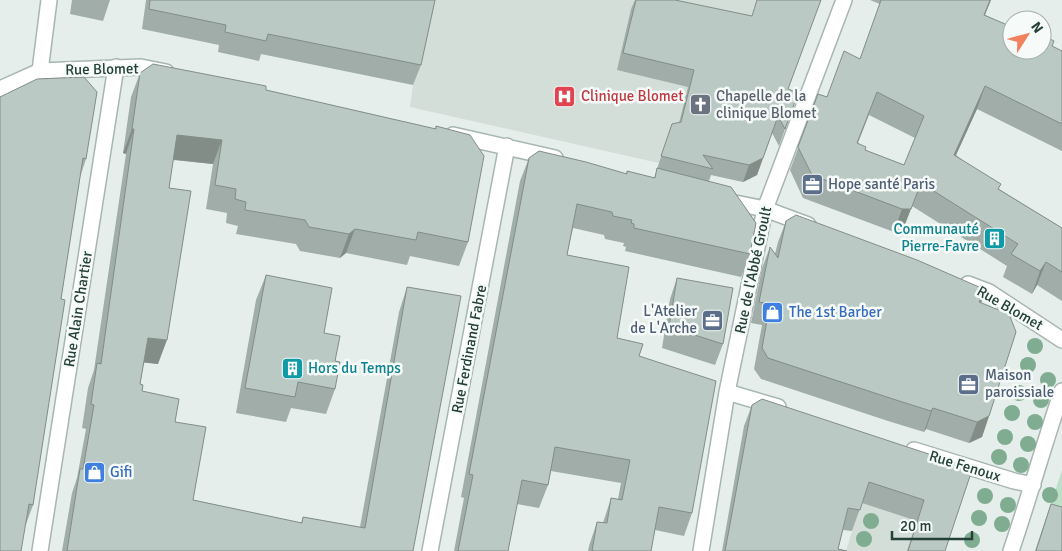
<svg xmlns="http://www.w3.org/2000/svg" width="1062" height="551" viewBox="0 0 1062 551" font-family="Signika,sans-serif">
<style>
.built{fill:#d3ded9}
.green{fill:#bedfc7}
.lines{fill:none;stroke-linecap:round;stroke-linejoin:round}
.street-casing{stroke:#a7b6b1;stroke-width:18}
.street{stroke:#fff;stroke-width:15}
.tree{fill:#80ad91}
.wall{fill:#a0ada8;fill-rule:evenodd}
.shaded-wall{fill:#828d88}
.building{fill:#bac9c3;stroke:#828d88;fill-rule:evenodd}
.labels{text-anchor:middle;dominant-baseline:central;stroke-width:5;stroke-linejoin:round;paint-order:stroke}
.street-label{font-size:15px;fill:#244038;stroke:#f6faf8}
.health-label{font-size:15px;fill:#be3a42;stroke:#f6faf8;text-anchor:start}
.worship-label{font-size:15px;fill:#5b616d;stroke:#f6faf8;text-anchor:start}
.service-label{font-size:15px;fill:#4e5e75;stroke:#f6faf8;text-anchor:start}
.culture-label{font-size:15px;fill:#0d838f;stroke:#f6faf8;text-anchor:end}
.shop-label{font-size:15px;fill:#366cbe;stroke:#f6faf8;text-anchor:start}
</style>
<rect width="100%" height="100%" fill="#e5eeea"/>
<path class="built" d="M432,0H821L791,82L749,66L769,142L757,175L743,182L410,107L413,85Z
M874,459L945,551H846Z"/>
<path class="green" d="M1062,470V526L1045,521Z"/>
<g class="lines">
<defs>
<path id="street" d="M40,71L49,0
M0,89L40,71L141,67L166,72
M453,135L555,158
M725,201L765,209L808,225
M968,284L989,292L1062,340
M727,392L778,407
M914,450L1014,481L1033,485
M40,551L116,67
M430,551L507,146
M701,551L727,392L765,209L844,0
M1011,551C1029,498 1044,444 1062,391"/>
</defs>
<use href="#street" class="street-casing"/>
<use href="#street" class="street"/>
</g>
<g class="tree">
<circle cx="1035" cy="346" r="8"/>
<circle cx="1028" cy="365" r="8"/>
<circle cx="1048" cy="380" r="8"/>
<circle cx="1019" cy="393" r="8"/>
<circle cx="1041" cy="400" r="8"/>
<circle cx="1012" cy="413" r="8"/>
<circle cx="1035" cy="422" r="8"/>
<circle cx="1005" cy="437" r="8"/>
<circle cx="1028" cy="444" r="8"/>
<circle cx="999" cy="457" r="8"/>
<circle cx="1021" cy="465" r="8"/>
<circle cx="1050" cy="495" r="8"/>
<circle cx="985" cy="496" r="8"/>
<circle cx="1008" cy="505" r="8"/>
<circle cx="979" cy="518" r="8"/>
<circle cx="871" cy="521" r="8"/>
<circle cx="1002" cy="524" r="8"/>
<circle cx="864" cy="539" r="8"/>
<circle cx="972" cy="540" r="8"/>
</g>
<path class="wall" d="M72,0H110L103,21L70,14Z
M146,0H435L421,65L413,85L261,54L259,61L218,52L219,45L142,29Z
M635,0H675L788,89L798,93L779,146L772,133L757,175L743,182L711,175L709,181L750,254L741,277L625,251L626,247L623,246L624,243L605,239L604,235L573,228L567,255L617,338L639,356L692,513L684,536L655,530L651,551H588L589,546L597,522L603,523L611,498L618,499L621,483L551,471L548,485L539,508L517,504L508,551H454L464,498L461,497L520,181L529,158L626,174L627,171L654,178L672,124L679,123L688,87L617,70L631,9Z
M870,0H991L985,15L1062,51V151L977,109L956,155L999,189L1062,228V301L1037,285L1032,294L1003,277L1007,266L912,206L902,232H894L803,198L790,170L818,94L827,97L860,59L880,4ZM869,115L915,138L904,165L865,150L858,143Z
M140,73L266,90L435,129L436,126L468,242L459,266L410,256L407,265L346,253L340,258L300,251L296,244L236,234L238,226L226,223L227,213L206,209L213,164L173,160L169,188L158,364L144,362L140,384L142,391L175,422L193,500L301,523L303,517L360,527L399,312L407,287L413,551H62L72,493L77,478L86,429L82,428L88,388L94,370L126,154L123,153L131,97Z
M0,97L86,159L80,177L61,299L33,505L25,527Z
M786,221L986,290L981,302L989,416L982,437L969,443L926,429L924,432L888,421L761,379L754,369L762,325L751,323L762,268L770,247L775,254L778,242Z
M266,275L324,333L335,361V389L326,414L291,408L286,422L236,413L256,300Z
M677,278L723,344L715,365L662,348L670,299Z
M752,405L965,466L945,551H907L917,521L862,503L852,531L843,530L838,549L847,551H722L744,426Z
M1051,504L1062,551H1035L1045,521Z"/>
<path class="shaded-wall" d="M990,0H991L975,38Z
M985,86L977,109L946,177L954,155Z
M132,129H134L126,154L123,153Z
M177,135L222,140L213,164L168,159Z
M763,158L757,175L743,182L749,165Z
M921,183L902,232H894L902,209Z
M355,229L346,253L340,258L349,234Z
M1046,262L1037,285L1032,294L1040,271Z
M986,290L978,311L979,302Z
M148,338L167,340L158,364L139,362Z
M933,408L926,429L924,432L931,411Z
M989,416L982,437L969,443L977,422Z"/>
<path class="building" d="M150,0H435L421,65L268,34L266,41L225,32L226,25L149,9Z
M636,0H675L752,16L757,0H821L788,89L798,93L785,129L778,116L763,158L749,165L703,155L713,169L661,156L672,124L681,122L694,70L623,53Z
M881,0H990L984,15L1012,27V50H1042V35L1054,41L1052,46L1062,51V124L985,86L954,155L1001,184L998,189L1062,228V272L1046,262L1040,271L1011,254L1018,244L921,183L911,209H902L812,175L798,147L818,94L827,97L844,51L860,59ZM877,92L924,116L904,165L865,150L866,147L857,143Z
M153,64L266,86V90L436,129V126L470,135L484,156L468,242L418,232L416,240L355,229L349,234L309,227L305,220L245,210L246,202L235,199L236,189L215,185L222,140L177,135L169,188L191,191L167,340L148,338L140,384L143,385L142,391L179,399L175,422L206,427L193,500L302,523L303,517L365,528L407,287L461,296L413,551H67L77,487L80,469H83L94,405L91,404L97,363L101,364L134,129H132L140,73Z
M84,77L97,92L86,159L83,158L61,299L65,300L33,505L29,504L21,551H0V97L37,79Z
M539,151L586,162L627,174V171L655,178L657,168L731,187L756,223L750,254L634,228V224L631,223L632,220L613,216L612,212L577,204L567,255L629,267L617,338L643,344L639,356L716,381L692,513L659,507L651,551H592L597,522L607,523L611,498L622,500L630,460L555,447L548,485L522,480L508,551H458L473,475L469,474L529,158Z
M796,215L917,260L986,290L979,302L1009,314L1016,332L989,416L977,422L933,408L931,411L896,400L768,358L762,348L770,304L759,302L770,247L778,258L786,221Z
M266,275L332,288L324,333L340,336L335,361L340,362L335,389L298,382L295,397L245,388Z
M677,278L733,288L723,344L669,327Z
M762,399L965,466L970,476L945,551H908L924,500L869,482L860,510L848,508L838,549L847,551H725L752,405Z
M1051,504L1062,507V551H1036Z"/>
<defs>
<symbol id="hospital-square" viewBox="-11 -11 22 22"><rect x="-9" y="-9" width="18" height="18" rx="4" fill="#e0444e" stroke="#f6faf8"/><path d="M-5-5h3v3.5h4V-5h3V5h-3V1.5h-4V5h-3Z" fill="#fff"/></symbol>
<symbol id="church-square" viewBox="-11 -11 22 22"><rect x="-9" y="-9" width="18" height="18" rx="4" fill="#6b7280" stroke="#f6faf8"/><path d="M-1.2-6h2.4v3.5h3.3v2.4h-3.3V6h-2.4V-.1h-3.3v-2.4h3.3Z" fill="#fff"/></symbol>
<symbol id="office-square" viewBox="-11 -11 22 22"><rect x="-9" y="-9" width="18" height="18" rx="4" fill="#5c6f8a" stroke="#f6faf8"/><path d="M-6-3h4V-5.5h4V-3h4V5H-6ZM-1-4.5V-3h2v-1.5ZM-6 0V1H6V0Z" fill="#fff"/></symbol>
<symbol id="building-square" viewBox="-11 -11 22 22"><rect x="-9" y="-9" width="18" height="18" rx="4" fill="#0f9aa8" stroke="#f6faf8"/><path d="M-4-6H4V6H1V3H-1V6H-4ZM-2.5-4.3h1.7v1.8h-1.7ZM.8-4.3h1.7v1.8H.8ZM-2.5-1h1.7V.8h-1.7ZM.8-1h1.7V.8H.8Z" fill="#fff"/></symbol>
<symbol id="shop-square" viewBox="-11 -11 22 22"><rect x="-9" y="-9" width="18" height="18" rx="4" fill="#3f7fe0" stroke="#f6faf8"/><path d="M-5-2.5h2.3a2.7 3.5 0 0 1 5.4 0H5L5.5 6h-11ZM-1.5-2.5h3a1.5 2.3 0 0 0-3 0Z" fill="#fff"/></symbol>
</defs>
<g fill-rule="evenodd">
<use href="#hospital-square" x="552" y="84" width="25" height="25"/>
<use href="#church-square" x="688" y="92" width="25" height="25"/>
<use href="#office-square" x="800" y="172" width="25" height="25"/>
<use href="#building-square" x="982" y="226" width="25" height="25"/>
<use href="#shop-square" x="760" y="300" width="25" height="25"/>
<use href="#office-square" x="700" y="308" width="25" height="25"/>
<use href="#building-square" x="280" y="356" width="25" height="25"/>
<use href="#office-square" x="956" y="372" width="25" height="25"/>
<use href="#shop-square" x="82" y="460" width="25" height="25"/>
</g>
<g class="labels">
<g class="street-label">
<text transform="translate(102 69) rotate(-1)">Rue Blomet</text>
<text transform="translate(753 270) rotate(-78)">Rue de l'Abbé Groult</text>
<text transform="translate(1010 308) rotate(30)">Rue Blomet</text>
<text transform="translate(78 309) rotate(-81)">Rue Alain Chartier</text>
<text transform="translate(469 349) rotate(-79)">Rue Ferdinand Fabre</text>
<text transform="translate(965 466) rotate(17)">Rue Fenoux</text>
</g>
<g class="health-label">
<text x="581" y="96">Clinique Blomet</text>
</g>
<g class="worship-label">
<text x="716" y="96">Chapelle de la<tspan x="716" dy="17">clinique Blomet</tspan></text>
</g>
<g class="service-label">
<text x="828" y="184">Hope santé Paris</text>
<text x="697" y="311" text-anchor="end">L'Atelier<tspan x="697" dy="17">de L'Arche</tspan></text>
<text x="985" y="375">Maison<tspan x="985" dy="17">paroissiale</tspan></text>
</g>
<g class="culture-label">
<text x="979" y="229">Communauté<tspan x="979" dy="17">Pierre-Favre</tspan></text>
<text x="308" y="368" text-anchor="start">Hors du Temps</text>
</g>
<g class="shop-label">
<text x="789" y="312">The 1st Barber</text>
<text x="110" y="472">Gifi</text>
</g>
</g>
<g transform="translate(1027 35) rotate(54)"><circle r="24" fill="#f6faf8" stroke="#a2b0ab"/>
<path d="M0-4L9 19L0 12L-9 19Z" fill="#f28160"/>
<text y="-8" font-size="14" font-weight="bold" text-anchor="middle" fill="#244038">N</text>
</g>
<path d="M892 531v8h80v-8" fill="none" stroke="#244038" stroke-width="2.5"/>
<text x="900" y="531" font-size="15" fill="#244038" stroke="#f6faf8" stroke-width="4" paint-order="stroke">20 m</text>
</svg>
